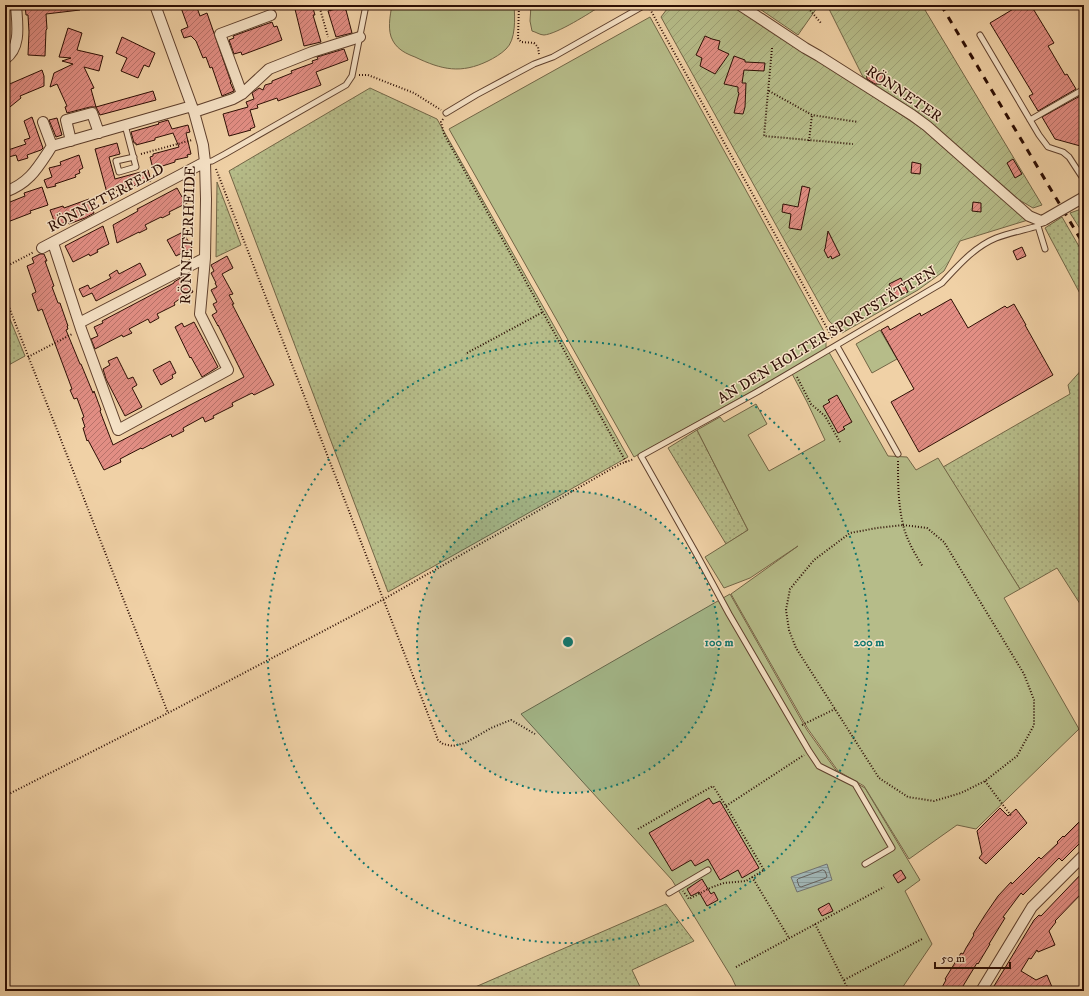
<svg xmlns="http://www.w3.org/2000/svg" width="1089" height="996" viewBox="0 0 1089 996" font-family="'IM FELL DW Pica',serif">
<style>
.grass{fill:url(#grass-dots);stroke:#726546}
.garden{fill:url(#garden-furrows);stroke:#726546}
.pitch{fill:#b6bc89;stroke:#726546}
.water{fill:url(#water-rules);stroke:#72726d}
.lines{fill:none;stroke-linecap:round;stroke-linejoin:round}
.shore{stroke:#66615c;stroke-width:1}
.building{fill:url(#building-hatch);stroke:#2d0e04}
.lane-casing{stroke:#5e3f2c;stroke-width:7}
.street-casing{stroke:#5e3f2c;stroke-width:12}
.path{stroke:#2d0e04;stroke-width:2;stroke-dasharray:1 2;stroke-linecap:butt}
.lane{stroke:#f5e1c5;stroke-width:5}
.street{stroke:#f5e1c5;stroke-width:10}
.rail{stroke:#2d0e04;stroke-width:3;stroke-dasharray:7 7;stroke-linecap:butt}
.street-bridge-casing{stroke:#5e3f2c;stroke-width:12;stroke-linecap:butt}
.street-bridge{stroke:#f5e1c5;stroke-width:10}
.ring{fill:none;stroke:#0f766e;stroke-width:2;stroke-dasharray:2 4}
.labels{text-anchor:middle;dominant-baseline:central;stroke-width:3;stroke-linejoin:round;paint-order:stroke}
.street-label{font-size:15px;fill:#2d0e04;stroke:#f5e1c5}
.centre{fill:#0f766e;stroke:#f5e1c5;stroke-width:2}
.ring-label{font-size:12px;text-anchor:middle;font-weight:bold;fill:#0f766e;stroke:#f5e1c5;stroke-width:3;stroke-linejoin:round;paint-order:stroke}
</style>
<defs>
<pattern id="grass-dots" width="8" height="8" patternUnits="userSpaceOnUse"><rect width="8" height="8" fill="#b6bc89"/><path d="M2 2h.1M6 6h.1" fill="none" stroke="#9da075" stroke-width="1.8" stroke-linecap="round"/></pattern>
<pattern id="garden-furrows" width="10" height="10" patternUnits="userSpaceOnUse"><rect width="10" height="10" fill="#b6bc89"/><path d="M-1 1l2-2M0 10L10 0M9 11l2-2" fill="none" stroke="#9da075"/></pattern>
<pattern id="water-rules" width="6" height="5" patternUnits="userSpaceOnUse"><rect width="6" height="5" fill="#a0b4b3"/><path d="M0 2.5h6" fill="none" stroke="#8a9a98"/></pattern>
<pattern id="building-hatch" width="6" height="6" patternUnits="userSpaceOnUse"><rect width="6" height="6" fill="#e28e84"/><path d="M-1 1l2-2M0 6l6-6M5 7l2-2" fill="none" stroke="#b8726a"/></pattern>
</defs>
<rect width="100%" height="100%" fill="#f0d1a6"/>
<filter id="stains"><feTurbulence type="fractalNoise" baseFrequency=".005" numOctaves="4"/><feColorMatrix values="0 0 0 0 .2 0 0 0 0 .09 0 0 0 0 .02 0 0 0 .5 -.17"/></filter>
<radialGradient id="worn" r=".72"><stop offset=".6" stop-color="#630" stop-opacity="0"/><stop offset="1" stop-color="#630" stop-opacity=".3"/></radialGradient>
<path class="grass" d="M370,88L437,119L628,457L388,592L229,171Z
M217,182L241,245L216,257Z
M1084,208V235L1070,213Z
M1062,217L1084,255V301L1045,228Z
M5,307L25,356L5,367Z
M1084,367V610L1057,568L1020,589L943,467L1070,394L1068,385Z
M697,430L748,530L726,544L668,448Z
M666,904L694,941L632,970L642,991H466Z"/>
<path class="garden" d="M670,5H735L924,130L1028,220L960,241L944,271L918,290L842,333L829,321L661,17Z
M754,5H819L798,35Z
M827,5H922L1042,205L1033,208L1016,198L919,113L863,77Z"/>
<path class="pitch" d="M392,5H514C515,18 516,40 506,49C501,54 494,58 488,61C461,74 442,70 415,57C407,54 398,50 393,41C387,31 390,16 392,5Z
M531,5H602C590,13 557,34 544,35C540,35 536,32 532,31L530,21Z
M650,17L826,335V347L888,456L907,457L916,470L938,458L1020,589L1004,598L1079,729L976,829L957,825L909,859L864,786L838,771L808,729L731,594L798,546L750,578L724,588L705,557L748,530L697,430L720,417L724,422L756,404L767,424L748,435L769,471L825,440L807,402L790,370L634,457L449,129Z
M880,330L897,359L872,373L856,344Z
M730,594L807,730L838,773L865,788L920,880L905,891L932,944L900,991H738L732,978L672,880L521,714Z"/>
<path class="water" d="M827,864L832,880L797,892L791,877Z"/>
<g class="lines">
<path class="shore" d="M823,870L825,871L827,876L826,878L801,887L799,886L797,880L798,879Z"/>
</g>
<path class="building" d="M25,5H80V10L46,14L47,29L46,30L45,56L28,55L29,32L28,15H26Z
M180,5H196L200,16L207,13L231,82L230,83L231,84L234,91L222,96L212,67L210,68L206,57L203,58L196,41L191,36L184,38L181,30L188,27Z
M294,5H312L315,15H313L321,42L304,46Z
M1020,5H1024L1027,10L1032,7L1054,43L1048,46L1065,75L1067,74L1076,89L1038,111L1029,96L1033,94L990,23Z
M344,7L345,10H346L352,33L336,37L328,11Z
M272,22L274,27L277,26L282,40L242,55L241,52L234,54L229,40L234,38L233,36Z
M68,28L82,33L77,50L103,56L99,71L84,67L94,88L91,89L96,107H90L67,113L65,107L67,106L57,84L50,87L54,73L73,64L62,61L71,58L59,57Z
M705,36L712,39L720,41L718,49L729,54L715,74L700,66L702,58L696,55Z
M122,37L155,53L149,67L144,65L138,78L121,71L127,58L116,53Z
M344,49L348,60L316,72L321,85L278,101L277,98L257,105L258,108L250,110L255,127L250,129L251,130L229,136L223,114L248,107L246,102L254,99L252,93L259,88L263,90L265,85L272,83V81L292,73L291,71L313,63L312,61L318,59L317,57Z
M734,56L745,60V62L765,63L764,71L744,70L742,83H746L745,107L743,114L734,113L739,93L738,92V87L724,84Z
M42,70L44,76V86L20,96L21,98L5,111V86Z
M866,71L883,72L882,84H875L867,79Z
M153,91L156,100L100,115L96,107Z
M1080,96L1084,103V147L1055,139L1042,117Z
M32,117L43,148L41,150L27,155L28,158L18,161L16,155L5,158V151L26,144L24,140L30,138L24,121Z
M57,118L62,135L56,137L49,120Z
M168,120L172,129L188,125L190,132L186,133L191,154L187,155L188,157L175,160V162L153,169L150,157L153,156V154L179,147L173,133L155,138V140L136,145V143H134L131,132L159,124L158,123Z
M117,143L120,154L109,157L115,179L148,170L151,181L107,193L95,149Z
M79,155L83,168L79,170L80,173L75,175L76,177L55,184L56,186L47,188L44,180L52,177L49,168L61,165L60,162Z
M1013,159L1022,174L1015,178L1007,163Z
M912,162L921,164L920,174L911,173Z
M802,186L810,188L801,230L789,228L791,214L782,212L783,204L798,207Z
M42,187L48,205L30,211L31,213L5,223V204L25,196L24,193Z
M177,188L182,197L186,195L189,202L169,212L170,214L162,218L161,217L145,225L147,229L139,233V232L117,243L113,225L138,211L137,209L143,206Z
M89,199L94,213L85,218L69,224L68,221L56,226L50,210L63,206L64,208Z
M973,202L981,203V212L972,211Z
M103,226L109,244L97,250L98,252L90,256L89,254L73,262L65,246Z
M828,231L840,255L832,259L831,256L828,258L824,250L825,249Z
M183,232L192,248L176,256L167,240Z
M1022,247L1026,256L1017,260L1013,251Z
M40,254H44L47,261H45L54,286L52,287L58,303H60L68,326H67L68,329L66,330L80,364H81L93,393L94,391L101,410L100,411L113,445L244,377L218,325V326L212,315L217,312L213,304L217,302L211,290L217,287L215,283H216L211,273L214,271L211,265L227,256L233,268L222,274L233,294L229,295L234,304H232L274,385L254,395L252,393L232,403L233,406L213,416L214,418L205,422L203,417L183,428L184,431L172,437L171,434L142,449L141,448L120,459L121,462L104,470L88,440L87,441L83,428L85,427L82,418L84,417L77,398L74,399L70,390L72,389L42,309L38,311L32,294L36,292L27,266L34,263L32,258Z
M140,263L146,275L96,301L92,293L83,297L79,289L88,285L90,289L111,278L109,275L117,270L119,274Z
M184,276L193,292L178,300L174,303L175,305L157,314L159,318L150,323L148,319L129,329L132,333L123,337L122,335L95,349L91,339L98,336L94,327L103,323L102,321L174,283V282Z
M901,278L908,292L896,297L889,284Z
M951,299L968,328L1005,306L1007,308L1014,304L1026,325H1025L1053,375L919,452L891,402L914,389L881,330L888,326L890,330L920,313L921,316Z
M194,322L218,367L202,377L191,357L190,358L175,327L182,323L184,327Z
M117,357L128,379L133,377L137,385L132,388L142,407L125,416L106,379L103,369L110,365L108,361Z
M170,361L176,373L172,375L173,378L161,385L153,370Z
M837,395L852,422L843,427L845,429L838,433L823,406L830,402L828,400Z
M709,798L713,804L720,801L759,868L742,878L738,870L720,880L708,859L695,866L691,860L672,871L649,833Z
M1000,808L1008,816L1016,809L1027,823L986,864L979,858L982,854L977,831Z
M1084,817V839L1062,861L1059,858L1023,895L1021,893L1003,917L1005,918L989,944H990L978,964L977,963L960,991H940L946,980L945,979L961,953L963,954L966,948L974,935L973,934L985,915L998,896L1011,882L1012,884L1039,857L1041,859L1058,843L1057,842L1063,836L1064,837Z
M901,870L906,878L898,883L893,875Z
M1084,871V891L1055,921L1056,922L1049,931L1055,945L1038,952L1037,950L1031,959L1029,958L1021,971L1036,980L1047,975L1052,987L1043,991H991L1034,920L1039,915L1041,916Z
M702,879L711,894L714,892L718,900L707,906L699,892L691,896L687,889Z
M829,903L833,911L822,916L818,909Z"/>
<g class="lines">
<defs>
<path id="lane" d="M980,35L1039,135L1048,147L1063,152L1069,157L1084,180
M446,113L476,95L534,64L553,57L645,5
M1030,120L1084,89
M125,125L136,167L119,172L116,161L134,157
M205,162L212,161L225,154L346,85L352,76L366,5
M1038,226L1045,249
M837,346L884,429L898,454
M865,864L892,848L855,784L819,766L809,751L729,614L697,555L641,456L757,392L942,283C958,266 974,247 996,238C1009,233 1024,230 1038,226L1041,221
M669,893L708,870"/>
<path id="street" d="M740,5L805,48L819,56L912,115L927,126L1029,216L1041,221L1044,220
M5,59C22,47 17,23 16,5
M242,94L220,34L271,15
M194,112L233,99L242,94L269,69L312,52L360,37
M43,122L52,146
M71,141L66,120L92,113L99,133
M5,192C30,183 38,167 52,146L192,106
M53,243L81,329L118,430L228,370L200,314L205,258L206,199L205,162L203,145L194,112L155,5
M42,248L205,162
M79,323L205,258
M981,991L1032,907L1084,855"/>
</defs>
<use href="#lane" class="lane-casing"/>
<use href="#street" class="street-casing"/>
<path class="path" d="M319,5L328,37
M519,5L518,38L521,42L534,43L538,47L539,54
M808,5L809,9L821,23
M650,9L833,339
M772,48L764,136L853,144
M359,75H368L414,93L441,110
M769,91L812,115L858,122
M443,119L441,122L444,134L626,462
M809,141L812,115
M141,154L192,140
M216,169L438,740L443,744L453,746L465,743L491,728L511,720L535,734
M5,267L34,252
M5,297L168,713
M467,353L543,312
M28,357L72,334
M797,377L811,404L825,416L840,442
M898,461C898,482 898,504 903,524C906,539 915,554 923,567
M903,525L927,528L944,542L1024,674L1034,700V725L1017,756L985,781L961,793L934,801L908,797L879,778L796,648L789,630L786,610L790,589L814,560L850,533L877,528Z
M802,725L835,709
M985,781L1012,817
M5,796L168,713L384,599L620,464L634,459
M726,806L804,755
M638,829L713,786L726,806L764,870L746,881L724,883L710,888L689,899L683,891
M752,877L789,938
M815,924L849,991
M736,967L884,887
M844,980L922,939"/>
<use href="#lane" class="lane"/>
<use href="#street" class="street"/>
<path class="rail" d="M941,5L1084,245"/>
<defs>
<path id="street-bridge" d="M1044,220L1084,197"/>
</defs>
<use href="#street-bridge" class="street-bridge-casing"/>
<use href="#street-bridge" class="street-bridge"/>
</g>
<circle cx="568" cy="642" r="151" fill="#0f766e" fill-opacity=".12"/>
<g class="ring">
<circle cx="568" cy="642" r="151"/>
<circle cx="568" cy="642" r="301"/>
</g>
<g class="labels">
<g class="street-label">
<text transform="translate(904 94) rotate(34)">RÖNNETER</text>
<text transform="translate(106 198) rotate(-28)">RÖNNETERFELD</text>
<text transform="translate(188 235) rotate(-88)">RÖNNETERHEIDE</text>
<text transform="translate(827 335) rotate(-31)">AN DEN HOLTER SPORTSTÄTTEN</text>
</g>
</g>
<circle cx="568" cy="642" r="6" class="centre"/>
<g class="ring-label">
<text x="719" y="646">100 m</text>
<text x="869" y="646">200 m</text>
</g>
<rect width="1089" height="996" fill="none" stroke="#f0d1a6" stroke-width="20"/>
<rect x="6" y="6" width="1077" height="984" fill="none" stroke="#2d0e04" stroke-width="2"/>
<rect x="10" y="10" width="1069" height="976" fill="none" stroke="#2d0e04"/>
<path d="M935 962v6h75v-6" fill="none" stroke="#2d0e04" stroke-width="2"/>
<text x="941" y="962" font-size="12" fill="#2d0e04" stroke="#f5e1c5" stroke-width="3" paint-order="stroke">50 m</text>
<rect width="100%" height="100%" filter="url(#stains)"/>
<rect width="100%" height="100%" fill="url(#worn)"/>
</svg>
